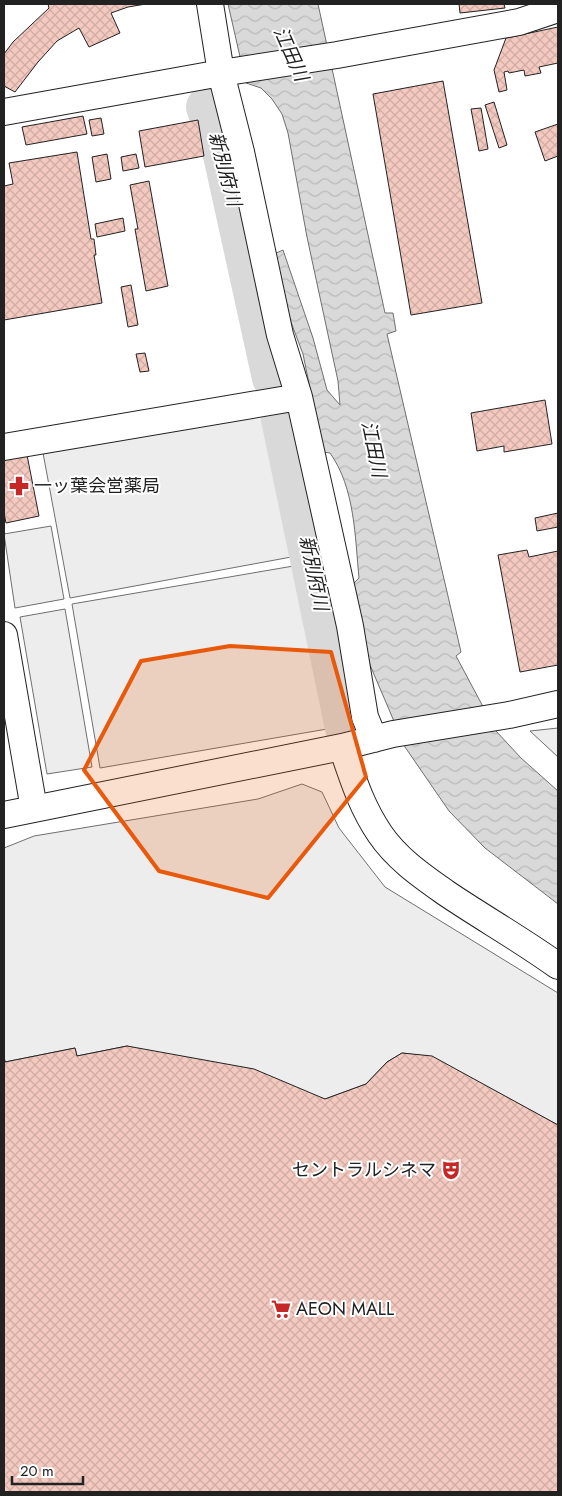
<svg xmlns="http://www.w3.org/2000/svg" width="562" height="1496" viewBox="0 0 562 1496" font-family="Jost,'Noto Sans JP',sans-serif">
<style>
.parking{fill:#ededed;stroke:#6f6f6f}
.water{fill:url(#water-waves);stroke:#6f6f6f}
.lines{fill:none;stroke-linecap:round;stroke-linejoin:round}
.river{stroke:#d9d9d9;stroke-width:42}
.building{fill:url(#building-cross-hatch);stroke:#222}
.minor-casing{stroke:#222;stroke-width:28}
.minor{stroke:#fff;stroke-width:26}
.marked{fill:#e8590c;fill-opacity:0.2;stroke:#e8590c;stroke-width:4;stroke-linejoin:round}
.labels{text-anchor:middle;dominant-baseline:central;stroke-width:4;stroke-linejoin:round;paint-order:stroke}
.poi-label{font-size:18px;fill:#222;stroke:#fff;text-anchor:start}
.water-label{font-size:19px;font-style:italic;fill:#222;stroke:#fff}
</style>
<defs>
<pattern id="water-waves" width="16" height="10" patternUnits="userSpaceOnUse" patternTransform="scale(1.25)"><rect width="16" height="10" fill="#d9d9d9"/><path d="M0 5q4-4 8 0t8 0" fill="none" stroke="#bababa"/></pattern>
<pattern id="building-cross-hatch" width="8" height="8" patternUnits="userSpaceOnUse" patternTransform="scale(1.25)"><rect width="8" height="8" fill="#f3c9c0"/><path d="M0 0l8 8M0 8l8-8" fill="none" stroke="#d0aca5"/></pattern>
</defs>
<rect width="100%" height="100%" fill="#fff"/>
<path class="parking" d="M276,410L302,555L70,598L43,453Z
M51,526L64,599L15,608L4,534Z
M305,564L333,728L100,768L72,604Z
M65,609L92,767L47,774L20,617Z
M558,728V757L530,731Z
M302,784L322,792L339,828L385,887L558,993V1125L432,1057L402,1053L387,1062L366,1084L325,1099L127,1046L77,1056L75,1048L5,1062L4,1056V848L34,836L258,799Z"/>
<path class="water" d="M228,4H318L385,313H393L396,331L387,334L461,652L456,656L496,731L521,758L558,791V904L485,848L449,811L405,747L370,665L353,584L359,578C355,537 355,488 330,453L323,452L303,354L289,317L274,254L283,250L313,338L327,390L340,405L338,381L307,237L288,133L282,114L272,99L261,88L246,83Z"/>
<g class="lines">
<path class="river" d="M207,107L224,155L273,378
M282,419L346,728"/>
</g>
<path class="building" d="M48,4H146L128,7L111,13L120,33L89,47L79,28L57,41L38,62L15,92L4,86V54L13,42L49,8Z
M459,4H504L505,8L460,13Z
M558,27V63L539,67L541,73L525,76L524,70L509,73L508,71L504,72L507,90L499,92L494,70L506,38Z
M443,81L482,303L411,315L373,94Z
M494,102L507,145L499,148L485,105Z
M481,108L488,149L479,151L471,109Z
M83,116L87,134L26,145L22,127Z
M101,118L104,134L92,136L89,120Z
M198,120L204,156L145,167L139,131Z
M558,124V156L545,161L535,132Z
M77,152L91,239H94L96,255H94L102,303L4,320V186L13,184L9,163Z
M107,154L111,179L96,182L92,157Z
M136,154L139,168L123,171L121,157Z
M149,181L168,286L146,291L135,229H138L130,185Z
M123,218L125,231L97,237L95,224Z
M131,285L138,325L128,327L121,287Z
M145,353L149,371L140,372L136,354Z
M545,400L552,444L504,452V446L477,451L471,413Z
M27,455L39,516L6,523L4,513V460Z
M558,513V527L537,531L535,518Z
M527,550L529,557L558,551V665L520,672L498,555Z
M127,1046L254,1069L325,1099L366,1084L387,1062L402,1053L432,1056L558,1125V1492H4V1056L5,1062L75,1048L77,1056Z"/>
<g class="lines">
<defs>
<path id="minor" d="M210,4L221,73L241,152L280,335L299,397L350,626L365,717L374,739
M4,112L221,73L337,55L519,22L558,9
M4,447L299,397
M4,635L34,809
M342,747C353,779 361,806 380,834C397,859 422,876 446,893C483,918 522,940 558,966
M4,815L342,747L393,734L509,715L558,704"/>
</defs>
<use href="#minor" class="minor-casing"/>
<use href="#minor" class="minor"/>
</g>
<path class="marked" d="M230,646L331,652L366,777L268,898L159,871L84,770L141,661Z"/>
<defs>
<symbol id="pharmacy-bare" viewBox="-9 -9 18 18"><path d="M-2-6h4v4h4v4h-4v4h-4v-4h-4v-4h4Z" fill="#c62828" stroke="#fff" stroke-width="2.5" paint-order="stroke"/></symbol>
<symbol id="theatre-bare" viewBox="-9 -9 18 18"><path d="M-5-5.5Q0-4 5-5.5V0Q5 5 0 6Q-5 5-5 0ZM-3.3-2.5H-1v1.5H-3.3ZM1-2.5H3.3v1.5H1ZM-2.8 1Q0 5.5 2.8 1Z" fill="#c62828" stroke="#fff" stroke-width="2.5" paint-order="stroke"/></symbol>
<symbol id="supermarket-bare" viewBox="-9 -9 18 18"><path d="M-6-5.5h2.5l.6 2H6L4.5 2H-2.5L-4.4-4H-6ZM-1.5 3.2a1.3 1.3 0 1 0 .1 0ZM3 3.2a1.3 1.3 0 1 0 .1 0Z" fill="#c62828" stroke="#fff" stroke-width="2.5" paint-order="stroke"/></symbol>
</defs>
<g fill-rule="evenodd">
<use href="#pharmacy-bare" x="5" y="472" width="28" height="28"/>
<use href="#theatre-bare" x="437" y="1156" width="28" height="28"/>
<use href="#supermarket-bare" x="267" y="1295" width="28" height="28"/>
</g>
<g class="labels">
<g class="poi-label">
<text x="34" y="486">一ッ葉会営薬局</text>
<text x="436" y="1170" text-anchor="end">セントラルシネマ</text>
<text x="296" y="1309">AEON MALL</text>
</g>
<g class="water-label">
<text transform="translate(291 54) rotate(66)">江田川</text>
<text transform="translate(225 169) rotate(75)">新別府川</text>
<text transform="translate(374 449) rotate(78)">江田川</text>
<text transform="translate(314 573) rotate(78)">新別府川</text>
</g>
</g>
<rect width="562" height="1496" fill="none" stroke="#222222" stroke-width="10"/>
<path d="M12 1476v8h71v-8" fill="none" stroke="#222222" stroke-width="2.5"/>
<text x="20" y="1476" font-size="15" fill="#222222" stroke="#ffffff" stroke-width="4" paint-order="stroke">20 m</text>
</svg>
